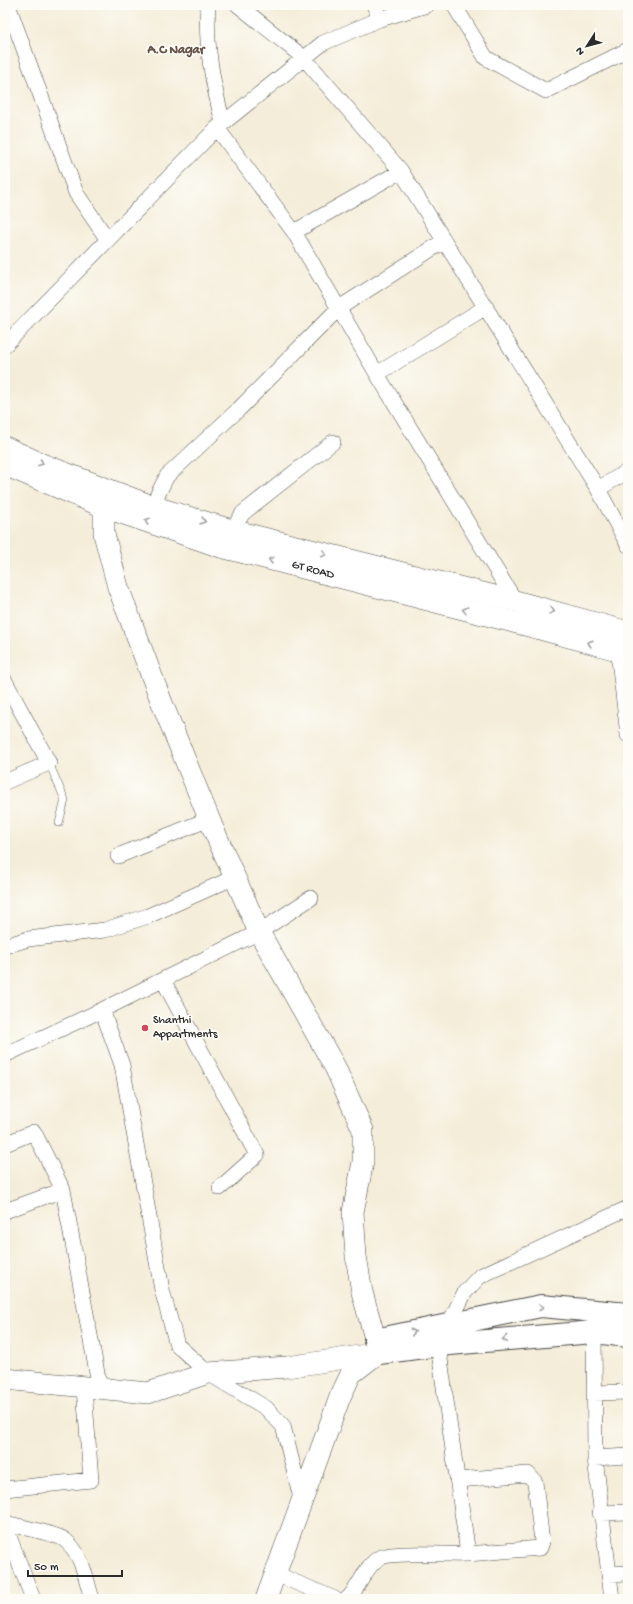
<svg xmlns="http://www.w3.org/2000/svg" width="633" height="1604" viewBox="0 0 633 1604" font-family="'Gochi Hand',sans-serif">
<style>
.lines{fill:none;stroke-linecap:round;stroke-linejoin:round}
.lane-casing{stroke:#494845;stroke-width:8}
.street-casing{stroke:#494845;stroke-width:16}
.secondary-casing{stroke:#494845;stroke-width:22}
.primary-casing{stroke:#494845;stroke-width:24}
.lane{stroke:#fff;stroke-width:7}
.street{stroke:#fff;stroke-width:15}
.secondary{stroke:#fff;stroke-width:21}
.primary{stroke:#fff;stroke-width:22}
.oneway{stroke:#a0a0a0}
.poi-dot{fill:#d1495b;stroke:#fdfcf7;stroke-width:1.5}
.labels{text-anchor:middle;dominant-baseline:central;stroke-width:3.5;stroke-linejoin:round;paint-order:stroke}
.street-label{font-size:12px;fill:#2b2b2b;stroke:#fdfcf7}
.poi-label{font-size:12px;fill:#2b2b2b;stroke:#fdfcf7;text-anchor:start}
.neighbourhood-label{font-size:13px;font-weight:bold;fill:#67534a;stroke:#fdfcf7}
</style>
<rect width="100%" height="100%" fill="#fdfcf7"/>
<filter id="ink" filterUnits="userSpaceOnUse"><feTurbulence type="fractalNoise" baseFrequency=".025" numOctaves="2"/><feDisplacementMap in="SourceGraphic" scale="8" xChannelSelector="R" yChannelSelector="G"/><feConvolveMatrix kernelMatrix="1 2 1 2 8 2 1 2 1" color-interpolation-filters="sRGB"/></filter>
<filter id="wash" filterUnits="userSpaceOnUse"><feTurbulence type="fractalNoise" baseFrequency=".012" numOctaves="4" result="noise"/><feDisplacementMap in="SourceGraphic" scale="16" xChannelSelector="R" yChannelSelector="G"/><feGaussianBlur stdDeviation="0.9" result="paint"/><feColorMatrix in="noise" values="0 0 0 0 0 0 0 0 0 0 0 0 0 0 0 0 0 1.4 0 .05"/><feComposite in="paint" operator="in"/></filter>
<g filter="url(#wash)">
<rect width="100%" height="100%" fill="#f4edd9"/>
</g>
<g filter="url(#ink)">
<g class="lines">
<defs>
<path id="lane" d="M49,763L65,800L59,823"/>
<path id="street" d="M8,5L76,193L108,240
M208,5C205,46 213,84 223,123
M238,5L304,58L401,171L598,489L628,545
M374,5L380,19
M454,5L486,58L546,91L628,50
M217,128L294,232L377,374L515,601
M294,232L401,171
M5,345L217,128L323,43L380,19L427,5
M377,374L486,307
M598,489L628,471
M152,506L167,476L239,409L339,308L444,241
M232,530L243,513L333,442
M621,643L618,651L628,735
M5,681L49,763L5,782
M118,856L209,819
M5,946L28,939L105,930L148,916L235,877
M163,980L257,1155L220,1188
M102,1010L122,1065L162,1290L177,1345L208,1373L266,1408L283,1426L302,1502
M5,1055L102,1010L259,932L311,898
M5,1144L34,1132L63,1190
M5,1211L63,1190L100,1389
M594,1332L595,1458L612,1599
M594,1393L628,1392
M595,1458L628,1456
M458,1480L528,1474L535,1482L542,1542L540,1548L468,1554L438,1345L465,1292L480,1276L628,1208
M5,1489L91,1480L84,1388
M600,1513L628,1512
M5,1523C17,1526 58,1534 65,1540C82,1553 86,1579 92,1599
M5,1526L33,1599
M276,1574L335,1599
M609,1574L628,1573
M347,1599C360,1588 364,1567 379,1558C391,1551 450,1555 468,1554"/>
<g id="secondary">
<path d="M5,447L42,464L152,506L232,530L515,601L628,632"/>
<path id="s1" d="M5,465L104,507L221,547L529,626L628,653"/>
<path d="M104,507V534L118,587L162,703L212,826L259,932L335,1067L363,1130V1162L353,1212L356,1256L362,1292L379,1353"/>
<path d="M5,1379L148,1393L208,1373L287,1367L379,1353"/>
<path d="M266,1599L340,1397L351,1374L378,1353"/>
</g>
<path id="primary" d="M375,1340L541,1306L628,1314
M379,1353L438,1345L594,1332L628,1336"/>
</defs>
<use href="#lane" class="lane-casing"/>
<use href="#street" class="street-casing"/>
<use href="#secondary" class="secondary-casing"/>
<use href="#primary" class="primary-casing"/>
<use href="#lane" class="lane"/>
<use href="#street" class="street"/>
<use href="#secondary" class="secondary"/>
<use href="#primary" class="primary"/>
</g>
<defs><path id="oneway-chevron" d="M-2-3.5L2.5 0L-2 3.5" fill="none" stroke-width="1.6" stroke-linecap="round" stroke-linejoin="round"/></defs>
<g class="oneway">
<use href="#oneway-chevron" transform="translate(41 463) rotate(23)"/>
<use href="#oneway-chevron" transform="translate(147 521) rotate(-161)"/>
<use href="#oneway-chevron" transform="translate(203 521) rotate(16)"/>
<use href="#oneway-chevron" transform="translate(324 554) rotate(15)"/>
<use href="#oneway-chevron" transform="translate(271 560) rotate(-165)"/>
<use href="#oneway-chevron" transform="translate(465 610) rotate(-166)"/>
<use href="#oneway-chevron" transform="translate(552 611) rotate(15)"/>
<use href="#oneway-chevron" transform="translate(590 643) rotate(-164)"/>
<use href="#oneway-chevron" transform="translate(541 1307) rotate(-4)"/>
<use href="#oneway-chevron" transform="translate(413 1332) rotate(-12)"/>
<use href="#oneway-chevron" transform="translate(505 1339) rotate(175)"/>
</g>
</g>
<circle class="poi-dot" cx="145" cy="1028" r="4"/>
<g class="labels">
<g class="street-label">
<text stroke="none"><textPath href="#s1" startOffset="326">GT ROAD</textPath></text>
</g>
<g class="poi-label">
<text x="153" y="1021">Shanthi<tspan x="153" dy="14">Appartments</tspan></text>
</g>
<g class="neighbourhood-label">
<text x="176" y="50">A.C Nagar</text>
</g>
</g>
<rect width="633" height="1604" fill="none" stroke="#fdfcf7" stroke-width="20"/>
<g transform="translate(587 46) rotate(234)" stroke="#fdfcf7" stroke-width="3" paint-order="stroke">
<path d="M0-3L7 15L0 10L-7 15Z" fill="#2b2b2b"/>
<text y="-6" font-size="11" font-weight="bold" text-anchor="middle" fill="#2b2b2b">N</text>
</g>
<path d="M28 1570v6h94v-6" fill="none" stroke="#2b2b2b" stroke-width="2"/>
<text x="34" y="1570" font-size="12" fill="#2b2b2b" stroke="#fdfcf7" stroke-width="3" paint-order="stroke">50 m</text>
</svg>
